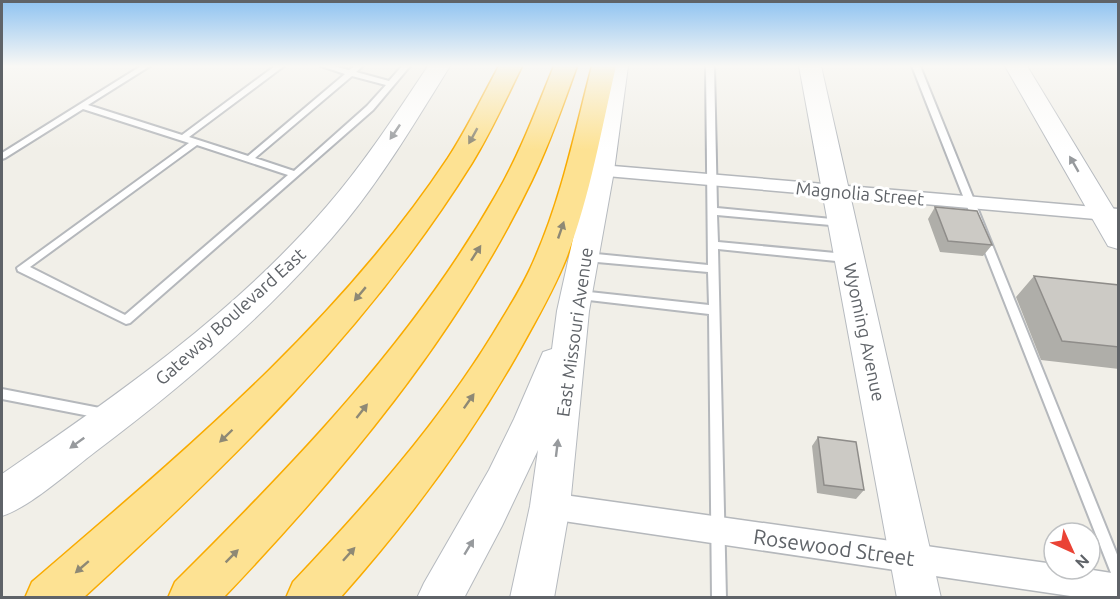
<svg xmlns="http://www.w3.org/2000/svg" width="1120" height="599" viewBox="0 0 1120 599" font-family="Ubuntu,sans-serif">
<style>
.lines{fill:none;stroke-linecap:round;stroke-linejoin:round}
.lane-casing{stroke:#b5b8bc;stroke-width:4}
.street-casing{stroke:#b5b8bc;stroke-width:3}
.secondary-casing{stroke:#b6babf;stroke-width:2}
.highway-casing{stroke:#f9ab00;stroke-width:3}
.lane{fill:#fff;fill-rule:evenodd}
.street{fill:#fff;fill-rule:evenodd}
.secondary{fill:#fff;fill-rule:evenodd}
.highway{fill:#fde293;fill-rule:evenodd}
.wall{fill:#afaea9}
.building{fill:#cccac5;stroke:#8f8d8a;stroke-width:1.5}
.oneway{fill:#979a9d}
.oneway2{fill:#8e8975}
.labels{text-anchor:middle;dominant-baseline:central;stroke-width:6;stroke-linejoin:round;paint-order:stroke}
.street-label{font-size:18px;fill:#5f6368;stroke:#fff}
.near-street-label{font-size:21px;fill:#5f6368;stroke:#fff}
</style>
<rect width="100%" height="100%" fill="#f1efe8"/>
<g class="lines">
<defs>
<path id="lane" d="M141,66H150L88,105L182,135L275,66H284L189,137L248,156L345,74L321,66H333L349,70L355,66H363L356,72L389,81L402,66H410L373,110L130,323L126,324L18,271L17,268L189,143L83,109L5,158L2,159V153ZM352,76L386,85L367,106L294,171L255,158ZM197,145L288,175L125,315L30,267Z
M706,66H714L717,208L842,220L847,223L842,226L717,215L718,242L846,254L851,258L846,262L718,249L726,598H712L709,314L580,299L576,298L575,295L576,292L580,291L709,305L708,272L586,261L581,257L586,253L708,265Z
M912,66H920L1118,557V580L1113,578L1111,573Z
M2,389L105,409L109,410L111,414L109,418L105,419L2,399Z"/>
<path id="street" d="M601,165L1118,209V221L595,175L592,171L595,167Z
M550,493L1054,564V569H1086L1118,574V598H1084L550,519L541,515L537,506L541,497Z"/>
<path id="secondary" d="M428,66H450C417,119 385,173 346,221C274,309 185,384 95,452C70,471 30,507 2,516V474C117,395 235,313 327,206C365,162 396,114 428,66Z
M606,66H628L614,171L589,311L570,506L554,598H510L530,506L538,450L502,526L464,598H417L424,583L489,470L514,419L543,352L552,349L557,311L588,171Z
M799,66H821L941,598H897Z
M1005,66H1027L1118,216V249L1108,246Z"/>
<path id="highway" d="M499,66H522C506,99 491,132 472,163C368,330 227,466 83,598H25L32,582C182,453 338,324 448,158C467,129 482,97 499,66Z
M554,66H577C563,105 550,143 532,180C457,336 342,473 223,598H168L175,582C294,464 413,341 496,195C520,154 536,110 554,66Z
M592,66H616C601,131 590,197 566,259C554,289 538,317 523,344C472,436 410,519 340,598H286L293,582C366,505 437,425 493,334C508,309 524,285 535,258C562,197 575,131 592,66Z"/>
</defs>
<use href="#lane" class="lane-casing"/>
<use href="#street" class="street-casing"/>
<use href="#secondary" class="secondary-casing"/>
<use href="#highway" class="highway-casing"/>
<use href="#lane" class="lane"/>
<use href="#street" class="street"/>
<use href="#secondary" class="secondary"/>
<use href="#highway" class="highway"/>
</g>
<path class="wall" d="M935,207L992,245L983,256L940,252L928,219Z
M1034,276L1119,285V369L1041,360L1016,297Z
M818,437L864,490L856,499L817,493L812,446Z"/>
<path class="building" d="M935,207L977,211L992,245L948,241Z
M1034,276L1119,285V347L1062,341Z
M818,437L856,442L864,490L824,485Z"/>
<defs><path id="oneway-solid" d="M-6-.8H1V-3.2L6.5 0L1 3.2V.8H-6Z" transform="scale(1.5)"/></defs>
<g class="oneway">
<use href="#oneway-solid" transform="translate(395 132) rotate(124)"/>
<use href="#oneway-solid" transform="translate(1074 164) rotate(-120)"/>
<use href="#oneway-solid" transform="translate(77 443) rotate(144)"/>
<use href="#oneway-solid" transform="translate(557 448) rotate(-83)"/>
<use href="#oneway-solid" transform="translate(469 547) rotate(-59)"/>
</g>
<g class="oneway2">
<use href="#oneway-solid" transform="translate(473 136) rotate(119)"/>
<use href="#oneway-solid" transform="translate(561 230) rotate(-71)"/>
<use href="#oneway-solid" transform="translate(476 253) rotate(-57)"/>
<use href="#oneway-solid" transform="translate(360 294) rotate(130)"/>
<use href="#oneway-solid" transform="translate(469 401) rotate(-55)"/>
<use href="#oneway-solid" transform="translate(362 411) rotate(-52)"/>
<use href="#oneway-solid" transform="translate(226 436) rotate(136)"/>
<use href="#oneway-solid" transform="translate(349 554) rotate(-48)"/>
<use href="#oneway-solid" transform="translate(232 556) rotate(-45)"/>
<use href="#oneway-solid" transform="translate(82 567) rotate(139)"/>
</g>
<linearGradient id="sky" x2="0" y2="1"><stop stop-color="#8fc3f1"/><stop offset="0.44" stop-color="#f9f8f5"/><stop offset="1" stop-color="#f9f8f5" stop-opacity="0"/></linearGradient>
<rect width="1120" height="150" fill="url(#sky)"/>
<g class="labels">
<g class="street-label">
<text transform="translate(860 193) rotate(5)">Magnolia Street</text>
<text transform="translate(230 316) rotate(-42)">Gateway Boulevard East</text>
<text transform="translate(574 332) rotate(-82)">East Missouri Avenue</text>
<text transform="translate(865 332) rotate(78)">Wyoming Avenue</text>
</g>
<g class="near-street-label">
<text transform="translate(834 547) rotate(8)">Rosewood Street</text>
</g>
</g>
<rect width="1120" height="599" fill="none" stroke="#5f6368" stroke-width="6"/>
<g transform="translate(1072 551) rotate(135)"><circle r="28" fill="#ffffff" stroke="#bfc1c3" stroke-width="1.5"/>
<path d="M0-4.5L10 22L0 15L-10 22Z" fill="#ea4335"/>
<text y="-9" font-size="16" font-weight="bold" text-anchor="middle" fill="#5f6368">N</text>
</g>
</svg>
